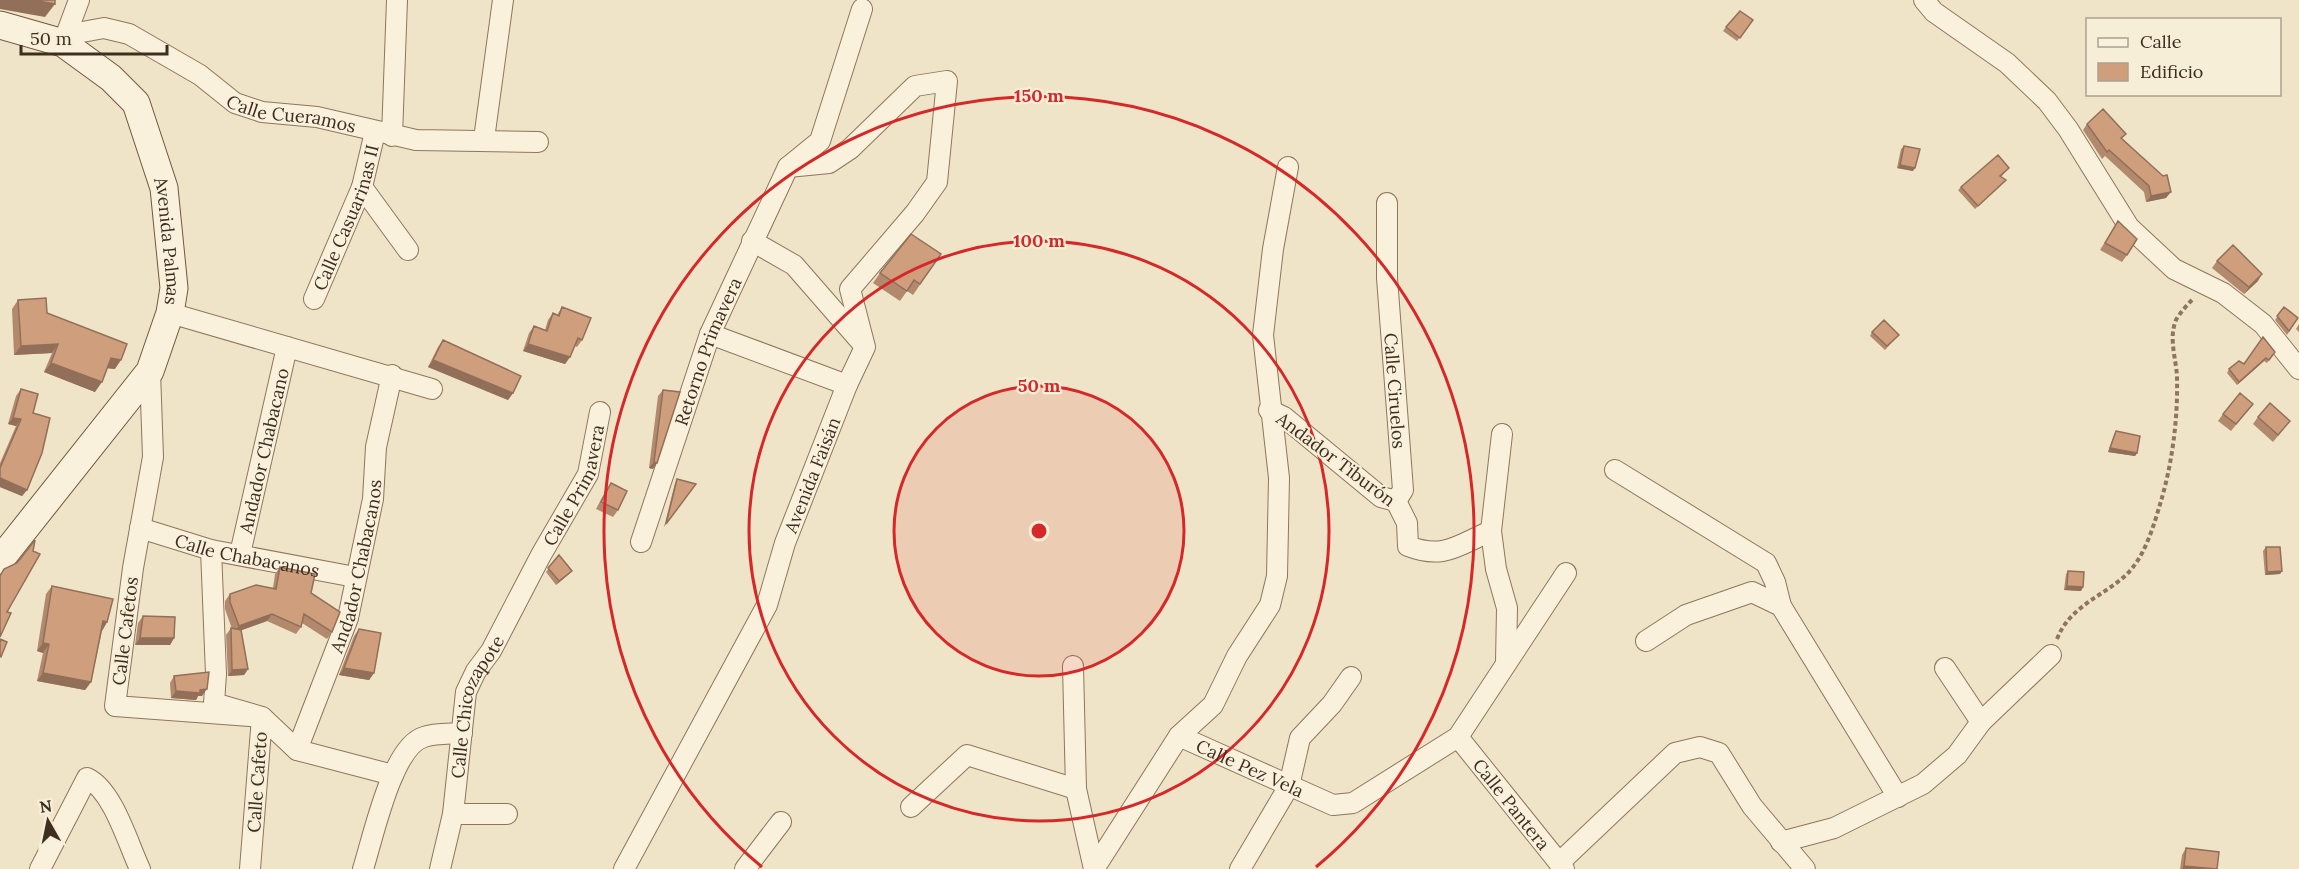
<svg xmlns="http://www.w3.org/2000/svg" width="2299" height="869" viewBox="0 0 2299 869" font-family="Lora,serif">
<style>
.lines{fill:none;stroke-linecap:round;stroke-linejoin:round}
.street-casing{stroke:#8d765c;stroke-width:22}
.secondary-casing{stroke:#6f573f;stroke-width:29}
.path{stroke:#8d765c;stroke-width:4;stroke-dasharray:4.5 3;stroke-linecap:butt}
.street{stroke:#faf1dc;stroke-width:20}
.secondary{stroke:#faf1dc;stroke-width:27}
.wall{fill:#b2896c}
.shaded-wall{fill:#916f58}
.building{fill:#cf9f7d;stroke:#916f58;stroke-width:1.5}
.ring{fill:none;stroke:#d62828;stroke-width:3}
.labels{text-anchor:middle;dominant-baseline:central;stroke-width:4.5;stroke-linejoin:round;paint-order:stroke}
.street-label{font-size:18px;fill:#3d2e20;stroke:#f7eed8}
.centre{fill:#d62828;stroke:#f7eed8;stroke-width:3}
.ring-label{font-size:18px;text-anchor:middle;font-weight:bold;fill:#d62828;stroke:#f7eed8;stroke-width:4.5;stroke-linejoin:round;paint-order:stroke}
</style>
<rect width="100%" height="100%" fill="#f0e4c8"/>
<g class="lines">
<defs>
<g id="street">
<path d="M1924,0L1934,12L2007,63L2047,101L2068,129L2129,227L2174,269L2223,293L2263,324L2299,369"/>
<path id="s1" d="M66,35L104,28L129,34L200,75L235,103L262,112L317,117L416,140L538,142"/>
<path d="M63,43L79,0"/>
<path d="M392,136L397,0"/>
<path d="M484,139L503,0"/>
<path d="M362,187L408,250"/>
<path id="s2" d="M1387,203V278L1403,490L1396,501"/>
<path d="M752,241L794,265L862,343"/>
<path id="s3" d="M314,299L362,187L375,132"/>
<path d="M170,313L432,389"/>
<path d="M710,334L847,385"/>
<path d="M150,371L153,457L133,568L115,706L262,717L297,750L393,775"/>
<path d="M1269,410L1284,417L1381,497L1396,501L1407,523L1408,546C1444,560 1458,545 1491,531"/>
<path d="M1502,434L1491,531L1496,569L1507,608L1506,663"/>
<path d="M1615,470L1766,563L1775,582L1781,606"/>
<path id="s4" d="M140,528L211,550L355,577"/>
<path id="s5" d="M641,542L710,334L788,167L820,141L862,9"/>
<path d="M211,550L216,674L214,703L262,717L250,869"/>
<path id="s6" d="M240,554L287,347"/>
<path d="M1646,641L1686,615L1752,592L1781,606L1898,797"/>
<path d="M1073,666L1076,789L1094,869"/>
<path d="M1945,668L1981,722"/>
<path id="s7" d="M1179,736L1333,805L1353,803L1458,737L1566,573"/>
<path id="s8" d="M1458,737L1564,869"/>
<path id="s9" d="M297,750L348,618L373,499L376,447L392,375"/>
<path d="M911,807L967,755L1076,789"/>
<path d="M453,814H507"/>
<path d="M1781,842L1834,828L1923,784L1957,755L1981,722L2051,655"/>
<path d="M1559,863L1675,753L1700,747L1719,753L1752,806L1805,869"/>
<path d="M40,869L87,778C113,790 128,844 140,869"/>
<path d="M363,869C373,838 392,746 424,737C435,733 450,734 462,733"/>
<path id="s10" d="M440,869L453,814L466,692L476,671L491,651L541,555L588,474L600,412"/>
<path id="s11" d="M624,869L767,605L785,543L847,385L865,347L850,289L915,213L937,182L947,81L915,86L850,149L829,163L788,167"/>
<path d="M745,869L781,822"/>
<path d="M1094,869L1179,736L1213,705L1237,656L1270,605L1277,576L1279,478L1263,335L1273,249L1288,167"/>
<path d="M1240,869L1289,786L1300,738L1332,704L1351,677"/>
</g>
<g id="secondary">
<path id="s12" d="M0,25L63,43L111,78L136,103L164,188L174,288L170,313L150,371L0,560"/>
</g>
</defs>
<use href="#street" class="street-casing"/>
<use href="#secondary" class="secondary-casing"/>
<path class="path" d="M2057,639C2070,606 2102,597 2126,575C2145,557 2154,525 2161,501C2172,464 2178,419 2177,379C2177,361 2168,339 2176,320C2180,313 2187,305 2193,299"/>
<use href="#street" class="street"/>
<use href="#secondary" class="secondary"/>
</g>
<path class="wall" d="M1753,20L1737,41L1723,31L1726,27Z
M2087,124L2126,134L2122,139L2166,198L2146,202L2144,192L2105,156L2102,159L2083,130Z
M1904,146L1913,171L1897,168L1901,149Z
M2009,168L2001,177L2003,183L1975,209L1958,190L1961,187Z
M2118,221L2127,255L2122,262L2100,250Z
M941,254L913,295L907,291L900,301L873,283L880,273Z
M2217,261L2258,281L2244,294L2212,268Z
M18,300L47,313L115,369L107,368L95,392L44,372L52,353L14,355L12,309Z
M562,307L582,340L577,347L575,346L570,357L565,364L523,351L529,333L534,326L545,330L548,320L553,313L557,315Z
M2284,307L2298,318L2287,335L2275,320Z
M2299,324V332L2296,329Z
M1872,332L1896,338L1885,350L1870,336Z
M443,340L513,393L508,400L428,367L438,347Z
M2275,352L2267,363L2264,361L2237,385L2227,373L2229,369Z
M21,389L27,490L22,496L0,487V463L16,426L8,424L16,396Z
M663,390L653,469L649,468L658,396Z
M2253,404L2231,431L2218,421L2223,414Z
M2258,417L2290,421L2273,442L2253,424Z
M2116,431L2137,453L2135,456L2108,452L2114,435Z
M677,479L696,484L664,527L675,483Z
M611,483L618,510L613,517L596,509L606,490Z
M2266,547L2282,571L2280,574L2265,575L2263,551Z
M559,555L572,571L569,574L556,585L546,572Z
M280,567L311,593L332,632L327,639L302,623L301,627L296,634L267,621L241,630L248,669L244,675L228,676L226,635L231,628L232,629L225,609V601L230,594L273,588L275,574Z
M2068,571L2083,587L2081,591L2064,590L2066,574Z
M52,586L107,622L102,631L91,682L85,690L37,681L43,653L37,651L46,594Z
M143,616L174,638L170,645H135L138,623Z
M359,629L374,673L369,680L339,675L354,636Z
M174,676L202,696H198L196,700L171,698L170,683Z
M2186,848L2217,869H2180L2182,855Z"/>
<path class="shaded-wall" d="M0,0H33L55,4L45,17L0,9Z
M1900,165L1915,168L1913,171L1897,168Z
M2171,192L2166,198L2146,202L2151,196Z
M2262,274L2258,281L2244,294L2249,287Z
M58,344L52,353L14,355L21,346Z
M528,344L570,357L565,364L523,351Z
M111,358L121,360L115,369L105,368Z
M2266,358L2264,361L2237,385L2239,382Z
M433,360L513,393L508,400L428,367Z
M51,363L102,382L95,392L44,372Z
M13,418L21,419L16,426L8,424Z
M2110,448L2137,453L2135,456L2108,452Z
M654,462L657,463L653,469L649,468Z
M0,478L27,490L22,496L0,487Z
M572,571L569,574L556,585L559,581Z
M2282,571L2280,574L2265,575L2267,572Z
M2067,586L2083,587L2081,591L2064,590Z
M272,614L267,621L234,633L239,626Z
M103,621L107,622L102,631Z
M140,638H174L170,645H135Z
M43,643L49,644L43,653L37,651Z
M344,668L374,673L369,680L339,675Z
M248,669L244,675L228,676L232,670Z
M43,673L91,682L85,690L37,681Z
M207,689L202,696H198L196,700L171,698L176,691Z
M2184,866L2210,869H2182Z"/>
<path class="building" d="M33,0H55V4Z
M1740,11L1753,20L1740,38L1726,27Z
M2103,109L2126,134L2121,138L2163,176L2167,175L2171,192L2151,196L2149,186L2109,150L2107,152L2087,124Z
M1904,146L1920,149L1915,168L1900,165Z
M1998,155L2009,168L2000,176L2006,180L1978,206L1961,187Z
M2118,221L2137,239L2127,255L2105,243Z
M911,234L941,254L920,284L914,280L907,291L880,273Z
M2233,245L2262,274L2249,287L2217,261Z
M46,298L47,313L127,344L121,360L111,358L102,382L51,363L58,344L21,346L18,300Z
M562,307L591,318L582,340L578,338L570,357L528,344L534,326L547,331L553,313L559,316Z
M2284,307L2298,318L2289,331L2277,316Z
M1884,320L1899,335L1887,346L1872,332Z
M2263,337L2275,352L2269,360L2266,358L2239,382L2229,369L2239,361L2244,364Z
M443,340L521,376L513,393L433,360Z
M21,389L38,394L33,413L50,418L42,453L27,490L0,478V468L21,419L13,418Z
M663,390L680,392L657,463L654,462Z
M2240,393L2253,404L2236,424L2223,414Z
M2270,403L2290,421L2278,435L2258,417Z
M2116,431L2140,436L2137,453L2110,448Z
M677,479L696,484L666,524Z
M611,483L627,491L618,510L601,502Z
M35,540L33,551L40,554L7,612L11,613L0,637V576L4,569L17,563Z
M2266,547H2280L2282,571L2267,572Z
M559,555L572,571L559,581L548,568Z
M280,567L315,574L311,593L340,612L332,632L304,614L301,627L272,614L239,626L230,602V594L256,585L276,589Z
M2068,571L2084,572L2083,587L2067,586Z
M52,586L113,599L107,622L103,621L91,682L43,673L49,644L43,643Z
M143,616L175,617L174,638H140Z
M231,628L241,630L248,669L232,670Z
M359,629L381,633L374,673L344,668Z
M0,639L7,642L1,657L0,656Z
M209,672L207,689L200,690V693L176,691L174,676Z
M2186,848L2219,852L2217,869L2184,866Z"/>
<circle cx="1039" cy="531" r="145" fill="#d62828" fill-opacity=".12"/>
<g class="ring">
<circle cx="1039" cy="531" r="145"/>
<circle cx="1039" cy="531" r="290"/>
<path d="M762 867A435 435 0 1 1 1316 867"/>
</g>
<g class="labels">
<g class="street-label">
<text stroke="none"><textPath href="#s1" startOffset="249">Calle Cueramos</textPath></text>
<text stroke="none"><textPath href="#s3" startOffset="88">Calle Casuarinas II</textPath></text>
<text stroke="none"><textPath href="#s12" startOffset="303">Avenida Palmas</textPath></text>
<text stroke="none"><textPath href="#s5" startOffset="202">Retorno Primavera</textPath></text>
<text stroke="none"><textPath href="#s2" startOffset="188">Calle Ciruelos</textPath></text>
<text stroke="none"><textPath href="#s6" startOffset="106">Andador Chabacano</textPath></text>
<text transform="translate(1336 459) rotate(37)">Andador Tiburón</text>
<text stroke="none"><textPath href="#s11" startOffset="438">Avenida Faisán</textPath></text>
<text stroke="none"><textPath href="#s10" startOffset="414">Calle Primavera</textPath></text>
<text stroke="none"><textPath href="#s4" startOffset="111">Calle Chabacanos</textPath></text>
<text stroke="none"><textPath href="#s9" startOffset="194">Andador Chabacanos</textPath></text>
<text transform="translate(125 631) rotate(-83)">Calle Cafetos</text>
<text stroke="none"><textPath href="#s10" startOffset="168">Calle Chicozapote</textPath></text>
<text stroke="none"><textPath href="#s7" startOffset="78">Calle Pez Vela</textPath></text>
<text transform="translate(257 782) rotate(-86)">Calle Cafeto</text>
<text stroke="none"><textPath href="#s8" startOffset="86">Calle Pantera</textPath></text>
</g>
</g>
<circle cx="1039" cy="531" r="9" class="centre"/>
<g class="ring-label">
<text x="1039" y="102">150 m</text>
<text x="1039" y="247">100 m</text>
<text x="1039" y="392">50 m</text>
</g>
<rect x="2086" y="18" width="195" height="78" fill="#f7eed8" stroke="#ada18e" stroke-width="1.5"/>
<rect x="2098" y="38" width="30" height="9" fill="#faf1dc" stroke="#ada18e" stroke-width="1.5"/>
<text x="2140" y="48" font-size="18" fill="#3d2e20">Calle</text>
<rect x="2098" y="63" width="30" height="18" fill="#cf9f7d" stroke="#ada18e" stroke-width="1.5"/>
<text x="2140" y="78" font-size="18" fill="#3d2e20">Edificio</text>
<g transform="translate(48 821) rotate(351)" stroke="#f7eed8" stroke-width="4.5" paint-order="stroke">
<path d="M0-4.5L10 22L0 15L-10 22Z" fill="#3d2e20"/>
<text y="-9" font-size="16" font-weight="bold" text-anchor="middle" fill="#3d2e20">N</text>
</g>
<path d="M21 45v9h146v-9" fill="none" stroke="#3d2e20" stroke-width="3"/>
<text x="30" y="45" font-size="18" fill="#3d2e20" stroke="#f7eed8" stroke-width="4.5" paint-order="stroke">50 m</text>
</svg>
